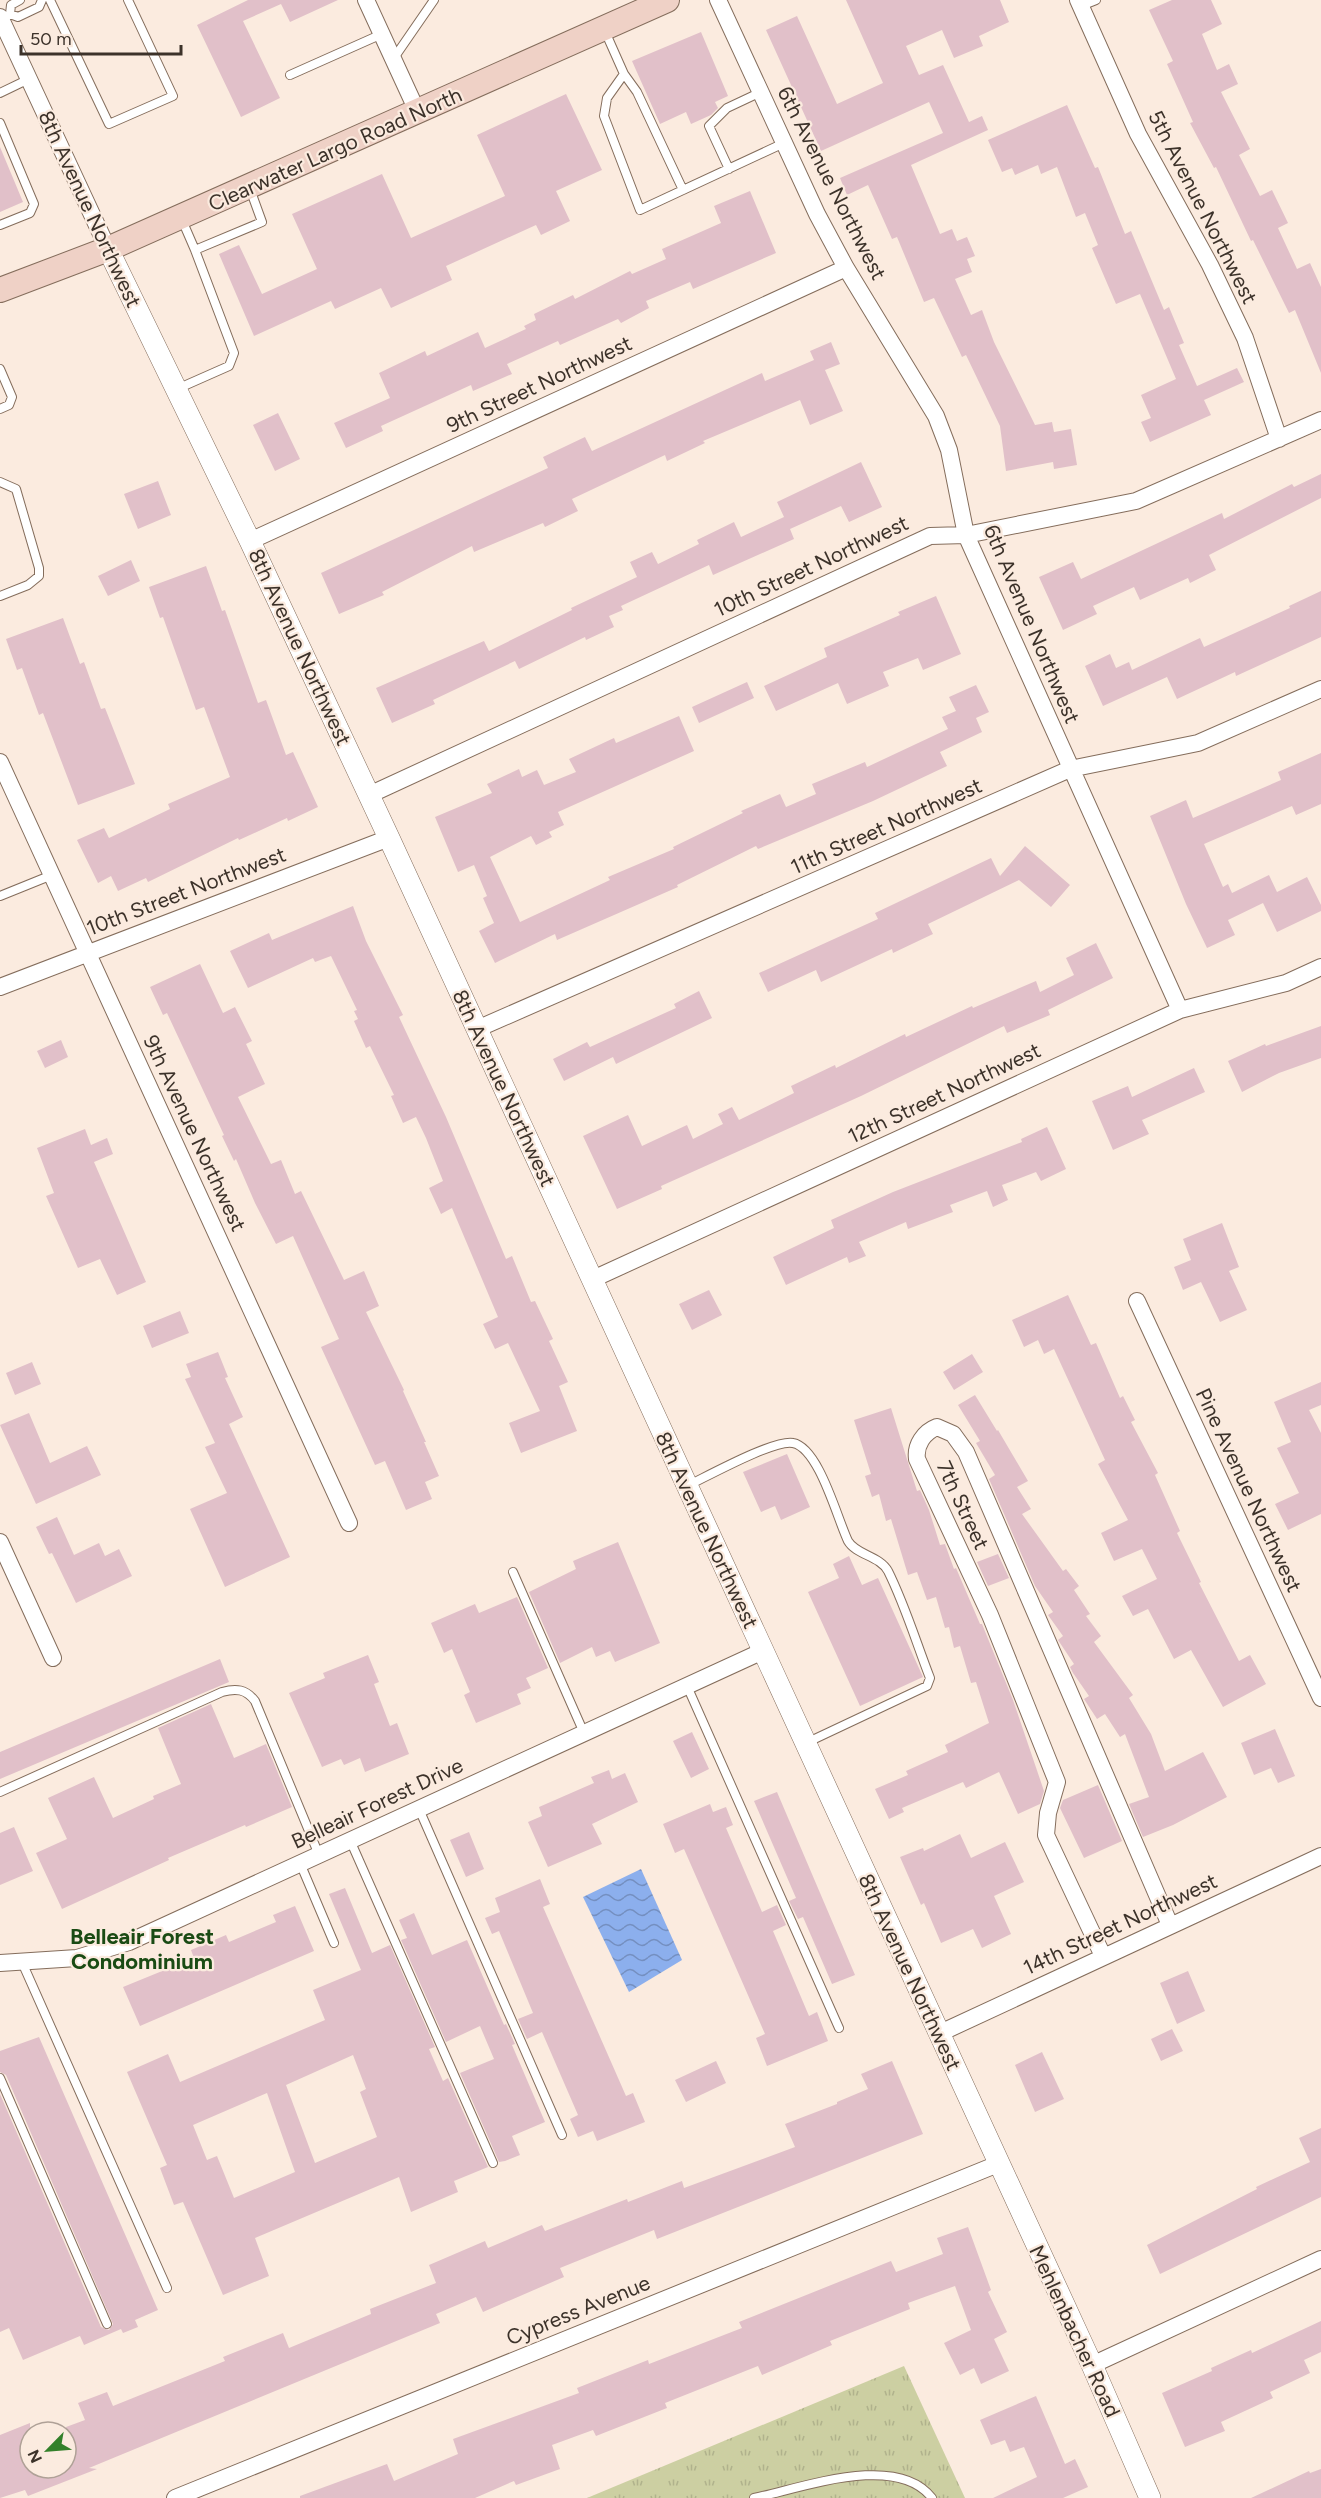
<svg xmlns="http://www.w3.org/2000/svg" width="1321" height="2498" viewBox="0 0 1321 2498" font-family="Figtree,sans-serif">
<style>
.grass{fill:url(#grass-tufts)}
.water{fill:url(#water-waves)}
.building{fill:#e1c0c9;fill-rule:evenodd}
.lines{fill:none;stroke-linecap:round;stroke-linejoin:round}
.service-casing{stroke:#846d5c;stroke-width:10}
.minor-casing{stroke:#846d5c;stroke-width:18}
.tertiary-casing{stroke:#846d5c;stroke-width:22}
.secondary-casing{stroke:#846d5c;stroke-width:26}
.service{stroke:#fff;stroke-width:8}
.minor{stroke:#fff;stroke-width:16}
.tertiary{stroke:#fff;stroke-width:21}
.secondary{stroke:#efd1c6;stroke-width:24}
.labels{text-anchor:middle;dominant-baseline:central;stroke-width:4.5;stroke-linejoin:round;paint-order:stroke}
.street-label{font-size:21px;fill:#3c322a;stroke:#fbebdf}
.neighbourhood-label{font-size:22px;font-weight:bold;fill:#1a4b14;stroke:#fbebdf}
</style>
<defs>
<pattern id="grass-tufts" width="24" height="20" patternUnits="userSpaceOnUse" patternTransform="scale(1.5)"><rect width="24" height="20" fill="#cccfa2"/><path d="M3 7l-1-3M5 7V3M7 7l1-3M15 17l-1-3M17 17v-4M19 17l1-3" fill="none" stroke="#b0b28c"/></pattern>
<pattern id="water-waves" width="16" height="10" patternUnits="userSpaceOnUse" patternTransform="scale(1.5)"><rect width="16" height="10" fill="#8cafed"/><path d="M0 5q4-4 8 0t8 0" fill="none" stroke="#748fc0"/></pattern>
</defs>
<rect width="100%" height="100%" fill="#fbebdf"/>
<path class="grass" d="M904,2366L965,2498H587Z"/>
<path class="water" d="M641,1869L682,1960L629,1992L583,1897Z"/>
<path class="building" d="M248,0H338L290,22L281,4L243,21L280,98L241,117L197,25Z
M846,0H1000L1009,22L979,36L983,46L954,58L942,30L906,46L919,75L943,65L969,122L982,116L988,130L911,165L940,234L952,229L957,241L967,237L975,256L967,259L972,272L955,279L971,315L982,310L994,342L1035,425L1052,422L1054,432L1071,429L1077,465L1054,469L1053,462L1006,471L1000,426L966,355L962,357L934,298L924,302L897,237L892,239L868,185L847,195L840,178L943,133L929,102L821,151L766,30L797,16L837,104L883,83Z
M1172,0H1211L1222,24L1202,34L1217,70L1229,64L1238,84L1221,92L1250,149L1239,155L1260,196L1272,190L1288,223L1278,228L1297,269L1310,263L1321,287V373L1295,310L1289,313L1253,240L1251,241L1216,167L1214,168L1190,123L1193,122L1167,64L1173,61L1149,10Z
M701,32L728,96L715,102L718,108L711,115L691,124L686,112L660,124L632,61Z
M566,94L602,170L556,191L570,221L541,235L536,225L446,266L452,280L391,308L381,288L335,309L331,301L254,336L219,254L239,245L262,294L317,269L292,214L382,174L411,238L505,196L477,135Z
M1067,105L1095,168L1098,167L1125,234L1131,231L1164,310L1169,307L1184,343L1179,345L1197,386L1237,368L1244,382L1204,400L1211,415L1150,442L1141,422L1151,418L1141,395L1176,379L1140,294L1116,304L1092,248L1098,245L1085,213L1076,217L1057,167L1041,174L1038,165L1015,175L1012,168L1002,172L988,140Z
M0,147L23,202L0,212Z
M750,191L776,253L693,289L690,282L646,301L649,308L621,323L618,319L560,345L558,341L507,364L512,374L473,391L471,385L381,426L383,431L346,448L334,423L390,398L379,373L425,351L427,356L478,332L485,348L526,329L524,326L536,320L534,314L573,295L575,299L630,271L632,274L666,259L662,249L721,223L714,206Z
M831,342L840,364L825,370L843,411L810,425L800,400L703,441L705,443L667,461L665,455L572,499L578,511L545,527L543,523L474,552L472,546L382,592L384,595L339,614L321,573L548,468L543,457L585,437L592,451L762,373L765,381L814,360L810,351Z
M278,413L300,459L275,471L253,425Z
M861,462L882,507L849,522L841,506L790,529L794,539L713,575L709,565L621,606L623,610L609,616L614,627L586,640L585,637L519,669L515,661L433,700L435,704L392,723L376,688L484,641L489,651L572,610L571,608L637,577L630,562L652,552L658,564L699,544L697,540L734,522L741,537L784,517L777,502Z
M1321,474V498L1209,555L1216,570L1190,583L1188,578L1140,600L1134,587L1093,606L1097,614L1063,630L1039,577L1073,562L1081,579L1222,513L1224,519L1292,484L1294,487Z
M158,481L171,515L138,529L124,494Z
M131,560L140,581L108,596L98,576Z
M206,566L222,611L225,610L258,703L266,700L286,755L293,752L318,807L288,821L287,818L239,840L238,838L148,882L146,878L118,891L111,876L98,883L77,840L104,828L109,838L170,809L168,804L230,777L204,707L196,710L163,617L160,618L149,587Z
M1321,591V637L1236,676L1235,672L1177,699L1167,677L1103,706L1085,666L1110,654L1116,668L1129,662L1132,670L1200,638L1204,647L1290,608L1289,606Z
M936,596L961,654L923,670L918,658L883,672L889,686L847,704L838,683L776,711L764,686L827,657L824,648L900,615L898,612Z
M63,618L80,664L84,662L101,709L105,708L135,784L78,805L43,713L39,715L22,668L17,670L6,639Z
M747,682L754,698L699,723L692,707Z
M976,685L989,712L976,718L982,732L940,752L947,766L873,801L758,849L756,846L677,885L678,887L557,940L555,934L495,963L479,931L494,923L483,898L487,896L474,865L458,872L435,817L492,793L487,784L519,769L522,777L537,770L544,785L576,772L569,759L614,738L616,743L679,716L694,751L558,812L564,825L549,832L552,837L536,845L531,836L490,857L520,922L610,880L608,877L674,849L673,847L743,813L741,811L780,794L786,807L816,794L812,784L865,762L867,767L948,729L942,717L956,711L949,697Z
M1321,753V804L1296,815L1292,806L1204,844L1223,887L1228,884L1232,893L1269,875L1277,892L1307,877L1321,905V911L1277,932L1263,903L1228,920L1235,935L1207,948L1186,904L1150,816L1186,800L1193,818L1281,780L1278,772Z
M1025,846L1070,885L1051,907L1019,880L928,924L933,934L893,953L892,949L821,982L816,970L768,992L759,973L878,919L875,913L991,858L1000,876Z
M353,906L366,941L403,1015L399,1017L446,1117L506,1259L512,1256L531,1302L535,1301L553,1339L549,1341L568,1382L559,1386L577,1431L521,1453L509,1423L540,1411L508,1343L495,1349L483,1324L498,1317L452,1208L441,1214L429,1188L443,1181L426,1138L416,1117L403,1123L391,1096L394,1095L370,1046L366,1048L354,1021L358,1019L354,1011L357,1010L331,956L315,962L313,958L248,988L230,951L269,933L272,940Z
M1096,943L1113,978L1048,1010L1050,1015L1007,1033L1004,1026L861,1096L661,1186L662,1189L617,1209L583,1136L628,1115L642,1146L687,1125L693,1139L723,1124L718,1114L732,1107L739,1120L794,1093L791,1086L835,1065L836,1068L905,1034L906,1037L972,1006L973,1008L1036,981L1040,992L1074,975L1066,958Z
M200,964L223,1013L235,1007L252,1041L246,1044L265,1084L238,1097L271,1164L281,1160L295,1194L301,1191L344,1280L364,1271L379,1306L366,1312L404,1390L403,1391L426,1442H424L439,1476L425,1482L432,1499L406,1510L385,1461L375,1465L321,1347L339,1339L293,1236L276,1244L255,1203L236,1159L234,1161L222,1136L224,1135L167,1013L163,1015L150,987Z
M699,991L712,1018L616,1064L613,1057L564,1081L553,1059L587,1042L590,1047L676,1008L674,1004Z
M1321,1026V1058L1279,1073L1242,1092L1228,1061L1265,1044L1266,1046Z
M61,1040L68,1057L45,1068L37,1051Z
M1194,1068L1205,1092L1142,1120L1149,1134L1113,1150L1092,1101L1128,1086L1132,1097Z
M1047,1127L1066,1169L1041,1181L1036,1172L1002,1185L1008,1200L993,1207L987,1191L950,1205L953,1212L908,1229L906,1222L859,1242L866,1256L849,1263L847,1257L786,1285L773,1257L834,1228L831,1220L893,1192L1022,1142L1021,1139Z
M85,1129L91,1145L107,1138L113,1154L94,1162L146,1282L117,1295L100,1259L78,1268L46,1196L54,1193L37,1148Z
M1222,1223L1239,1267L1229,1271L1247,1310L1220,1322L1201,1282L1183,1290L1174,1267L1191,1260L1183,1239Z
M709,1290L722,1315L692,1330L679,1304Z
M1068,1295L1091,1345L1096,1343L1120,1398L1123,1396L1135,1420L1131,1422L1158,1473L1155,1475L1180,1531L1177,1533L1201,1582L1199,1583L1239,1661L1250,1655L1266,1684L1223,1707L1191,1650L1174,1659L1148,1609L1133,1616L1122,1596L1157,1579L1142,1549L1114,1561L1101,1533L1128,1520L1098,1464L1105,1460L1054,1349L1044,1354L1038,1340L1024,1347L1012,1320Z
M180,1311L189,1333L152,1348L143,1326Z
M218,1352L228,1377L225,1378L243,1417L229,1424L290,1557L225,1587L190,1509L227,1493L205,1447L215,1443L185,1379L191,1377L186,1364Z
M972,1354L983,1372L954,1390L943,1372Z
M32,1362L41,1384L15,1395L6,1373Z
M1321,1382V1405L1309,1410L1321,1433V1514L1288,1530L1275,1504L1299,1493L1277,1448L1291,1442L1274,1402Z
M975,1395L997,1431L998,1430L1028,1481L1017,1487L1031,1509L1022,1514L1063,1571L1066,1569L1079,1586L1074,1590L1090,1614L1086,1616L1101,1636L1094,1642L1133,1695L1129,1698L1151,1734L1165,1771L1203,1752L1227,1797L1173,1825L1143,1837L1129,1804L1149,1797L1125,1734L1120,1737L1105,1714L1097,1719L1084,1699L1089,1696L1073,1673L1070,1667L1074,1664L1058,1640L1063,1636L1048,1615L1053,1612L1035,1586L989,1479L995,1475L976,1443L980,1441L958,1405Z
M891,1408L917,1491L920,1490L929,1510L940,1545L945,1544L954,1569L956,1568L980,1624H982L1013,1700L1044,1791L1040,1804L1018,1814L999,1772L966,1788L963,1782L902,1808L904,1812L889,1819L875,1789L908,1775L906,1771L948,1752L945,1745L989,1723L976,1682L971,1683L960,1646L954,1648L949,1627L945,1628L936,1597L927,1600L917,1572L908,1575L891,1519L886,1521L879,1494L872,1497L865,1476L871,1474L854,1420Z
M29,1413L50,1463L87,1446L101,1475L36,1504L0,1425Z
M787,1454L810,1507L781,1520L775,1506L761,1512L743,1472Z
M57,1517L74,1555L99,1543L105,1556L119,1549L132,1576L76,1603L52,1553L49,1554L36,1527Z
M618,1542L660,1643L615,1662L610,1651L596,1657L592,1647L560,1663L529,1592L576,1569L573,1561Z
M998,1554L1009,1578L988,1586L977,1562Z
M849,1556L862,1585L878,1578L923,1677L860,1706L808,1592L839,1578L833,1564Z
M517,1597L548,1668L526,1678L531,1688L517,1694L521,1704L476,1723L464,1695L470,1692L452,1649L444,1653L431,1623L475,1604L479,1613Z
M368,1655L379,1682L374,1684L390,1726L397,1723L409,1754L365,1772L360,1758L344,1765L341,1759L322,1767L289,1693L325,1678L323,1673Z
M220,1659L229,1682L0,1779V1752Z
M211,1704L234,1758L266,1744L292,1807L246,1827L245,1825L168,1858L169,1860L62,1909L36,1853L67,1839L48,1798L94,1777L113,1818L154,1799L153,1796L181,1784L158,1728Z
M1275,1729L1295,1776L1278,1783L1271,1768L1254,1775L1241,1743Z
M692,1732L709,1769L691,1778L673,1741Z
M609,1770L612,1779L625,1773L638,1802L592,1824L602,1844L548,1867L528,1822L542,1816L539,1807L594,1783L591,1777Z
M1098,1785L1122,1841L1084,1858L1060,1808L1063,1800Z
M777,1792L855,1975L832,1984L803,1917L798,1919L789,1901L796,1898L754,1801Z
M710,1804L713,1812L726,1807L733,1825L726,1828L762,1912L777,1905L786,1925L773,1931L809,2016L817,2012L828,2041L767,2066L756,2038L765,2034L684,1849L675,1853L663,1824Z
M14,1827L33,1871L0,1885V1833Z
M469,1832L484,1869L466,1877L450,1840Z
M960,1834L971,1858L1005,1842L1024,1882L994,1896L1011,1934L982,1948L973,1929L941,1943L924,1903L921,1905L900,1857L923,1848L924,1851Z
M540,1879L550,1904L543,1907L626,2096L633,2093L645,2122L597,2141L593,2131L578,2137L570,2119L578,2115L542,2032L527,2039L518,2019L533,2013L499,1931L492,1934L485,1918L500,1912L495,1898Z
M345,1888L372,1953L390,1945L435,2047L429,2049L443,2081L448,2078L488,2167L454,2181L458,2192L411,2212L399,2177L255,2238L269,2276L223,2295L183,2202L174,2205L160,2168L167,2165L127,2072L168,2054L180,2082L325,2020L313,1990L361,1970L329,1894ZM353,2055L366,2089L360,2092L377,2137L315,2163L286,2085ZM267,2093L295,2172L234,2198L217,2156L207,2160L193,2125Z
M295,1906L314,1951L140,2026L123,1987L194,1958L191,1950L226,1935L229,1942L276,1922L273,1915Z
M414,1913L432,1955L467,1940L504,2025L506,2024L515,2044L512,2045L545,2122L512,2136L520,2155L505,2161L499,2162L460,2073L494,2059L480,2026L446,2042L401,1940L407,1938L399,1920Z
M1188,1971L1205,2011L1177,2024L1160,1983Z
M1172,2029L1183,2051L1161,2061L1151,2039Z
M39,2037L158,2310L135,2320L138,2327L123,2333L121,2329L84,2345L80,2336L23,2360L9,2328L0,2332V2094L101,2327L109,2330L113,2324L6,2075L0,2072V2051Z
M1042,2052L1064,2099L1035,2112L1015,2065Z
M716,2061L726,2083L686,2102L675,2080Z
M892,2061L923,2134L657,2239L654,2230L560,2268L564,2277L483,2312L476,2297L436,2314L440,2323L89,2468L97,2469L28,2496L25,2490L0,2498V2435L30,2423V2468H66V2427L85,2420L78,2403L107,2392L113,2406L225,2361L223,2357L283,2333L289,2348L371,2314L370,2309L436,2283L429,2265L485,2241L488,2248L542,2225L545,2231L627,2199L628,2202L682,2181L684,2188L795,2147L785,2124L837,2104V2102L868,2089L861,2074Z
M1321,2128V2197L1160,2274L1147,2245L1257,2189L1256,2187L1310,2162L1299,2138Z
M968,2227L991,2290L988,2292L1007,2332L994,2339L1009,2371L981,2384L974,2368L960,2375L944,2343L971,2330L955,2286L908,2303L910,2309L830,2341L832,2345L762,2375L758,2366L665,2403L667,2408L596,2436L593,2430L552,2445L560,2469L516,2485L514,2481L475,2498H300V2496L387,2464L394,2481L458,2454L453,2439L579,2393L577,2388L648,2360L649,2364L742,2328L739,2322L891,2261L896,2272L943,2254L937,2238Z
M1321,2321V2352L1304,2360L1310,2373L1270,2392L1273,2398L1221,2422L1225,2431L1185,2447L1162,2393L1212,2371L1211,2368L1251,2350L1252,2353Z
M1036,2396L1065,2464L1075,2459L1088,2487L1063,2498H993L1037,2477L1024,2447L1010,2452L1005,2440L991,2445L980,2420Z
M1321,2469V2498H1251L1309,2471L1310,2473Z"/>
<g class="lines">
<defs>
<path id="service" d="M50,0L109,124L173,96L128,0
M1081,6L1096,0
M10,14L11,5L20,0
M1,18L10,14L18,17L39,7L42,0
M604,29L624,74L637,92L683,190
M394,58L434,0
M624,74L607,98L604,116L640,210L784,143
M290,75L382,34
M0,93L29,79
M0,123L34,204L30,213L0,225
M729,169L709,126L727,108L761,92
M182,220L195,250
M0,369L12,397L9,405L0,409
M177,389L229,366L234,353L195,250L262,222L250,189
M0,482L16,489L39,568V576L28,585L0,596
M0,896L52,875
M687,1486C708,1476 775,1439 793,1443C819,1448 837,1518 848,1541C856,1555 880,1556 888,1571C905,1605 916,1642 930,1678L927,1686L806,1743
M513,1572L584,1733
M687,1686L839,2028
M0,1792L222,1692C236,1688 246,1689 255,1701L319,1855
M419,1809L562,2135
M350,1840L493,2163
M300,1863L334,1943
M21,1960L167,2288
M0,2078L107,2324
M754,2498C802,2488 897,2452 932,2498"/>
<path id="minor" d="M366,0L418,113
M718,0L817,214L846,268L936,416L949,450L966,535L1180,1010
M1078,0L1138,134L1210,265L1245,338L1279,439
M0,17L108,249
M250,541L846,268
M0,762L349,1523
M369,795L930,536L966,535L1136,501L1321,420
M0,987L389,838
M477,1029L1070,769L1198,743L1321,689
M593,1279L1180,1010L1286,983L1321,967
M1137,1301L1321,1698
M0,1542L53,1658
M1103,1956L1046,1835L1048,1813L1057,1782L990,1615L917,1459C915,1445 924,1432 937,1427L953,1434L966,1452L1170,1925
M0,1963L77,1958L129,1942L763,1651
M938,2034L1321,1856
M1092,2365L1321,2259
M175,2498L998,2164"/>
<path id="tertiary" d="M108,249L250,541L389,838L1092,2365L1150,2498"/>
<path id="secondary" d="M0,290L108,249L667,0"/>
</defs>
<use href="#service" class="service-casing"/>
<use href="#minor" class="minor-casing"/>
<use href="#tertiary" class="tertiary-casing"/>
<use href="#secondary" class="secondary-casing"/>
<use href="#service" class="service"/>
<use href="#minor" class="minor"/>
<use href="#tertiary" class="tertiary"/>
<use href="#secondary" class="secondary"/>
</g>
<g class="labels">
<g class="street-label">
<text transform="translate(335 149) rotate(-24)">Clearwater Largo Road North</text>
<text transform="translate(832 183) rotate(63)">6th Avenue Northwest</text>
<text transform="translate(1203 207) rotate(63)">5th Avenue Northwest</text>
<text transform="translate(90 209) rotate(65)">8th Avenue Northwest</text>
<text transform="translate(539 384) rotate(-25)">9th Street Northwest</text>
<text transform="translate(811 566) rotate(-25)">10th Street Northwest</text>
<text transform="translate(1032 624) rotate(67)">6th Avenue Northwest</text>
<text transform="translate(300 647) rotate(65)">8th Avenue Northwest</text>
<text transform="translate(886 826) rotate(-24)">11th Street Northwest</text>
<text transform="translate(186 891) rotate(-21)">10th Street Northwest</text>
<text transform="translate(504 1088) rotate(65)">8th Avenue Northwest</text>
<text transform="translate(944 1093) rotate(-25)">12th Street Northwest</text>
<text transform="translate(195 1133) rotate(65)">9th Avenue Northwest</text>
<text transform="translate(1249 1490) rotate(65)">Pine Avenue Northwest</text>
<text transform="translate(963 1505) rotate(65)">7th Street</text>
<text transform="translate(707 1530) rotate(65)">8th Avenue Northwest</text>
<text transform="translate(377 1803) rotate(-25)">Belleair Forest Drive</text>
<text transform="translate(1120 1924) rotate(-25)">14th Street Northwest</text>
<text transform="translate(910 1972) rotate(65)">8th Avenue Northwest</text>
<text transform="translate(578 2310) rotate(-22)">Cypress Avenue</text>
<text transform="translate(1075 2331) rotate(65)">Mehlenbacher Road</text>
</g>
<g class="neighbourhood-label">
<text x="142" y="1936">Belleair Forest<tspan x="142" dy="25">Condominium</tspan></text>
</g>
</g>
<g transform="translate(48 2450) rotate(245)"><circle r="28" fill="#fbebdf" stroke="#afa197" stroke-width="1.5"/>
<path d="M0-4.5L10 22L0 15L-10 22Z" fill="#33802a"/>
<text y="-9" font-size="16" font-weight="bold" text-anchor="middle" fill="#3c322a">N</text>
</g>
<path d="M21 45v9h160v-9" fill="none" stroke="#3c322a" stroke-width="3"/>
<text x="30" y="45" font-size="18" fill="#3c322a" stroke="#fbebdf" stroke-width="4.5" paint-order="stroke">50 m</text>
</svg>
